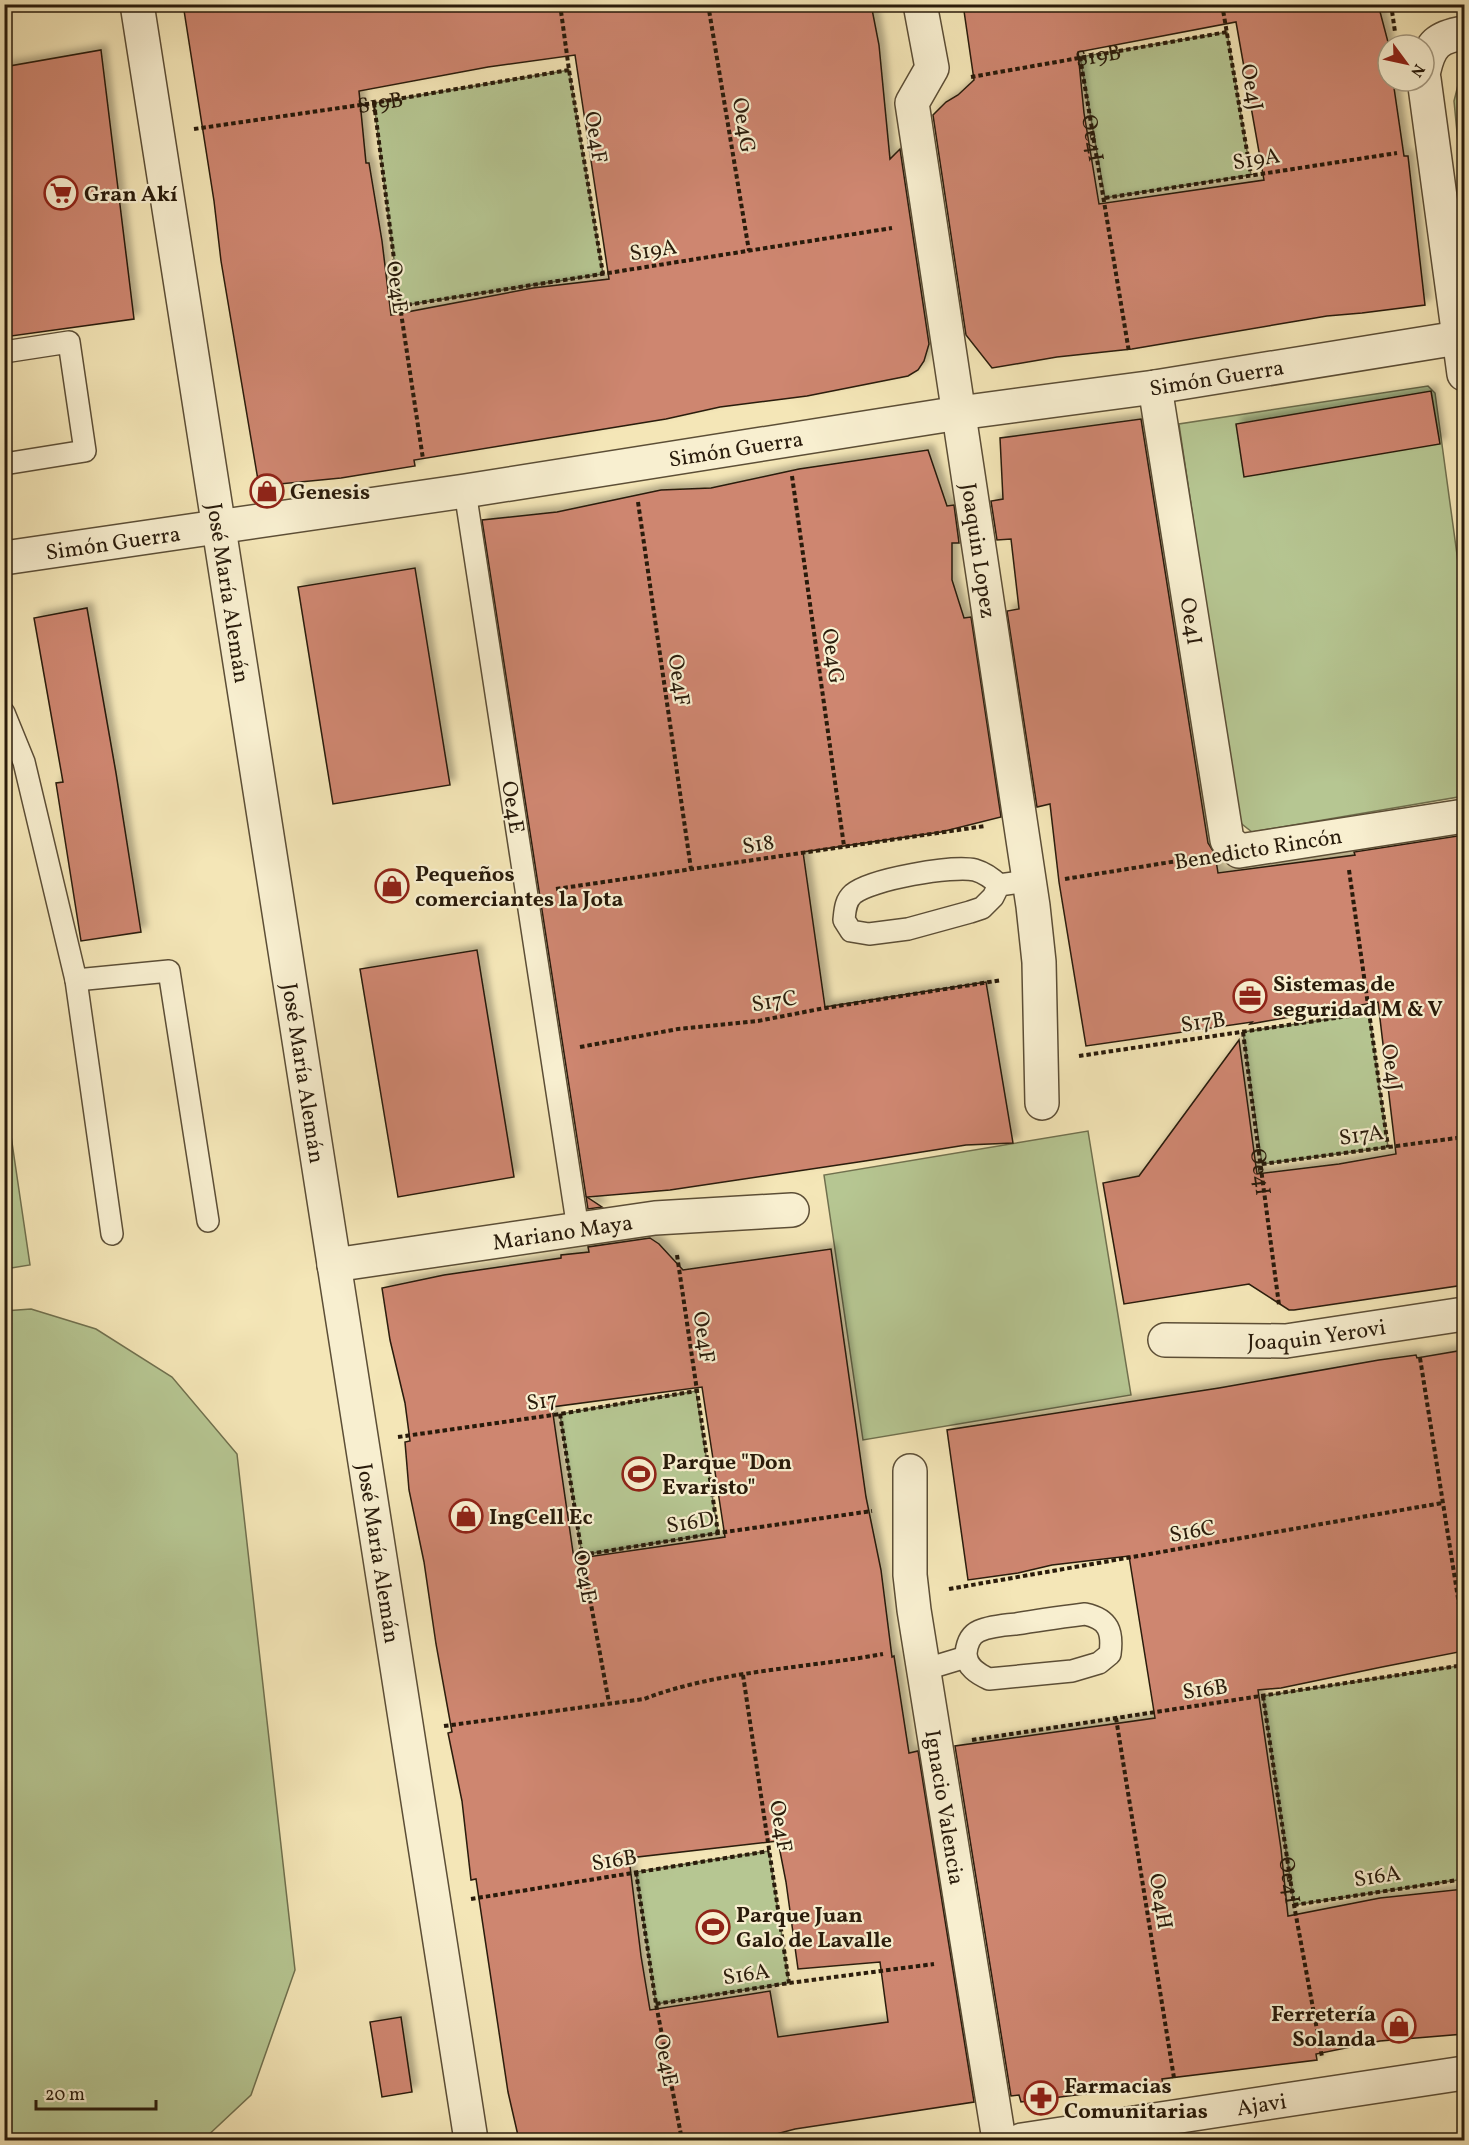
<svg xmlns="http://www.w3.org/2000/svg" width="1469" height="2145" font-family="Vollkorn,serif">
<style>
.green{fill:#b6c692;stroke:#70704e;stroke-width:1.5}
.building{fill:#ce8670;stroke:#291b0b;stroke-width:1.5;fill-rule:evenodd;filter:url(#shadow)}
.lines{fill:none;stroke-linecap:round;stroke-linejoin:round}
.service-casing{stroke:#5c4e36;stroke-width:24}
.minor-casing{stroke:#5c4e36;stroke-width:36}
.tertiary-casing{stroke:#5c4e36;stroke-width:36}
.path{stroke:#291b0b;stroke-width:4;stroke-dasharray:4.5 3;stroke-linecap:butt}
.service{stroke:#f8efd0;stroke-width:21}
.minor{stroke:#f8efd0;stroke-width:33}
.tertiary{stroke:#f8efd0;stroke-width:33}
.labels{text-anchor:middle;stroke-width:4.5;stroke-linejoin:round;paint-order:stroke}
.street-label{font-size:22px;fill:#291b0b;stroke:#f8efd0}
.poi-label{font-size:22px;font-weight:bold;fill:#291b0b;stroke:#f8efd0;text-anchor:start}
</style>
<defs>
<filter id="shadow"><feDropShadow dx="5.5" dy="-5.5" stdDeviation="3" flood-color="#0004"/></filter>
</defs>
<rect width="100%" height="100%" fill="#f4e6b7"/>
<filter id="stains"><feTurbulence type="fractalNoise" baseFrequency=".00333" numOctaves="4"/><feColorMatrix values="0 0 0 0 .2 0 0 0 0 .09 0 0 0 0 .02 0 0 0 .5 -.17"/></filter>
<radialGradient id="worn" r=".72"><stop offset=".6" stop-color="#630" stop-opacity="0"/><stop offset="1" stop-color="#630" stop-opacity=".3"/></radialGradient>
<g class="green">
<path d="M 1227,32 L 1251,175 L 1105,198 L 1080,57 Z"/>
<path d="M 569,70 L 603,274 L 400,306 L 374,103 Z"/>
<path d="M 1464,75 L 1464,205 L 1454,101 L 1459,81 Z"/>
<path d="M 1428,386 L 1435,393 L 1464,606 L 1464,796 L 1252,832 L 1238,821 L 1179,424 Z"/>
<path d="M 1369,1013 L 1388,1147 L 1262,1164 L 1243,1032 Z"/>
<path d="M 5,1095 L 30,1265 L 5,1269 L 4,1269 Z"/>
<path d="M 1088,1131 L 1131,1395 L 863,1440 L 824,1175 Z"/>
<path d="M 31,1309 L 96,1329 L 172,1377 L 237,1454 L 295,1970 L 251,2095 L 203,2140 L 5,2140 L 4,1311 Z"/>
<path d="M 696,1391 L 718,1533 L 582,1555 L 560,1414 Z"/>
<path d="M 1464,1665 L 1464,1879 L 1294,1905 L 1263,1696 Z"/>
<path d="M 769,1851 L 789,1983 L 656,2004 L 636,1872 Z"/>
</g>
<g class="building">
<path d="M 183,4 L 871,4 L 879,45 L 890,159 L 900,149 L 929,344 L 924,361 L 918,370 L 908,376 L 807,396 L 720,407 L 666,419 L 414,460 L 415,466 L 341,478 L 259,486 L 221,261 L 214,201 ZM 575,55 L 609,279 L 533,288 L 391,315 L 382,241 L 369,163 L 366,163 L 359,91 L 488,67 Z"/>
<path d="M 963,4 L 1378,4 L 1388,42 L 1388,81 L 1393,81 L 1404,156 L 1408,156 L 1425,305 L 1362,313 L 1327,316 L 1132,349 L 1057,357 L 992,368 L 966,335 L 933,115 L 946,102 L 958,95 L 974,80 ZM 1236,22 L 1264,180 L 1099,204 L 1084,113 L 1078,52 Z"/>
<path d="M 101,50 L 134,319 L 4,337 L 4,67 Z"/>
<path d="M 1431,391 L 1440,444 L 1244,477 L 1236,424 Z"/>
<path d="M 1141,419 L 1208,843 L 1215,854 L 1218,873 L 1355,855 L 1354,852 L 1464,835 L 1464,1285 L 1294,1310 L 1289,1310 L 1249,1284 L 1124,1304 L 1103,1183 L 1139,1176 L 1239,1040 L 1257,1174 L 1339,1164 L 1396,1154 L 1378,1002 L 1250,1024 L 1252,1022 L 1086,1046 L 1059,882 L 1050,804 L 1037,807 L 1007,611 L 1019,609 L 1011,539 L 997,540 L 991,501 L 1003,499 L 1000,438 Z"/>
<path d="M 928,450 L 947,506 L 954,505 L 959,543 L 952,543 L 952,580 L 964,618 L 971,617 L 1001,817 L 941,832 L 803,852 L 825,1007 L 986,982 L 1013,1143 L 966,1145 L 865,1161 L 670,1190 L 587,1197 L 602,1207 L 588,1209 L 482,520 L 557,512 L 661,490 L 711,488 L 799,469 Z"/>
<path d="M 415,568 L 450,785 L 333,804 L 298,587 Z"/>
<path d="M 87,608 L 116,773 L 141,932 L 81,941 L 56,783 L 63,782 L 34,618 Z"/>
<path d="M 477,950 L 514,1177 L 398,1197 L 360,969 Z"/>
<path d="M 650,1238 L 659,1244 L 683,1270 L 831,1249 L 866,1497 L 881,1570 L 892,1657 L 894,1656 L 909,1753 L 918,1751 L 974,2102 L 795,2129 L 754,2140 L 519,2140 L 508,2092 L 476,1879 L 471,1880 L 462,1801 L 448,1733 L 452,1732 L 436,1644 L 424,1562 L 409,1490 L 405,1442 L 410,1441 L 405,1403 L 390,1340 L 382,1288 L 444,1275 L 561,1258 L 561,1255 L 589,1252 L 588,1247 ZM 702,1387 L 725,1537 L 574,1559 L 552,1407 ZM 778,1841 L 786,1882 L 798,1969 L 880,1962 L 888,2022 L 778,2037 L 770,1991 L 650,2010 L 641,1956 L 629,1858 Z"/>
<path d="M 1464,1350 L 1464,1651 L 1382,1667 L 1281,1688 L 1258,1690 L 1281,1849 L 1288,1916 L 1380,1898 L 1464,1889 L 1464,2034 L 1380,2041 L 1316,2054 L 1317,2060 L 1162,2079 L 1163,2084 L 1021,2102 L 1019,2095 L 1011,2096 L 955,1746 L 1155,1718 L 1129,1556 L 1052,1565 L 1018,1573 L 968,1580 L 947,1430 L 1219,1388 L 1379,1360 L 1416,1355 L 1417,1358 Z"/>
<path d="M 401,2017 L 412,2092 L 382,2097 L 370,2022 Z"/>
</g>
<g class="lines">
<defs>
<g id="service">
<path d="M 4,352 L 69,342 L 85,451 L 4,464"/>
<path d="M 465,491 L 578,1229"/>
<path d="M 4,713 L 24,762 L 76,980 L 169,971 L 208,1221"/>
<path d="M 999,885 L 993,897 L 982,908 L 970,912 L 908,929 L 869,934 L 851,931 L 844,920 C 845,911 845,901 853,894 C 871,879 953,865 975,870 C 985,873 992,878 999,885 L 1029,881"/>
<path d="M 76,980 L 112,1234"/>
<path d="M 1085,1614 C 1109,1619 1113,1632 1110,1654 L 1099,1663 L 1072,1671 L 989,1679 C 978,1674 966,1667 966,1653 C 967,1644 970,1635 979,1631 C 990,1626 1004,1625 1016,1624 C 1039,1620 1062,1617 1085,1614 Z"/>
<path d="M 923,1670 L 966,1657"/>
</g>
<g id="minor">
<path id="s6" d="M 137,4 L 471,2140"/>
<path id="s7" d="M 920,4 L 932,68 L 912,103 L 1033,906 L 1039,962 L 1042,1103"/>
<path d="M 1424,70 C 1430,44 1438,37 1464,33"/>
<path d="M 1424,79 L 1464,374"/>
<path id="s8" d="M 1155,387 L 1227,840 L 1239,851 L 1464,816"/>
<path id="s9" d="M 4,558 L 465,491 L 959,413 L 1155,387 L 1464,337"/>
<path id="s10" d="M 334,1265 L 655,1218 L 792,1210"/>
<path id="s11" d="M 1165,1340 L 1286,1341 L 1464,1314"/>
<path id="s12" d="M 910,1471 L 910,1575 L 914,1610 L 999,2140"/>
</g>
<g id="tertiary">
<path id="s13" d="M 1022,2140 L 1464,2073"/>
</g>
</defs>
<use href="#service" class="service-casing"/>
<use href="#minor" class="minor-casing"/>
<use href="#tertiary" class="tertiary-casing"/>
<g class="path">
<path d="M 560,4 L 569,70 L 603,274"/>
<path d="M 708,4 L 749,251"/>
<path d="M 1222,4 L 1251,175"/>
<path d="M 1391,4 L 1395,32"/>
<path id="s1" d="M 1080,57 L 1129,352"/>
<path id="s2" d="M 971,77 L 1227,32"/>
<path d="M 374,103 L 400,306 L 423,459"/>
<path id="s3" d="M 194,129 L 374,103 L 569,70"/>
<path d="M 1105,198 L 1397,153"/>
<path d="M 400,306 L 892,228"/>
<path d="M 792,476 L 844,846"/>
<path d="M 638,502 L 691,869"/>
<path d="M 1349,870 L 1388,1147"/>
<path d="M 1065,879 L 1196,858"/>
<path d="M 556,889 L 985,826"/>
<path id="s4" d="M 1243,1032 L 1279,1305"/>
<path d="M 580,1047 L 678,1029 L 758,1021 L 825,1008 L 1002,980"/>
<path d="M 1079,1056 L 1369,1013"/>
<path d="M 1262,1164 L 1464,1137"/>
<path d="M 677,1255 L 718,1533"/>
<path d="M 1420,1358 L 1464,1636"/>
<path d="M 560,1414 L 582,1555 L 609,1703"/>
<path d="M 398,1437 L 560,1414 L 696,1391"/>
<path d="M 582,1555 L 718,1533 L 872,1511"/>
<path d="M 949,1589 L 1442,1503"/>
<path d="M 743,1675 L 789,1983"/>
<path id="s5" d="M 1263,1696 L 1294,1905 L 1322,2057"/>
<path d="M 1116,1718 L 1174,2078"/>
<path d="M 444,1726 L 644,1699 C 716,1671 807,1668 883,1654"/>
<path d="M 972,1740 L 1464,1665"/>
<path d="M 636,1872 L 656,2004 L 682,2140"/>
<path d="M 471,1899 L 769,1851"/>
<path d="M 1294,1905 L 1464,1879"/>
<path d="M 656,2004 L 789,1983 L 934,1964"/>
</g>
<use href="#service" class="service"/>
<use href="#minor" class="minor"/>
<use href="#tertiary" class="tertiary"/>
</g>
<defs>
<symbol id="supermarket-ring" viewBox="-11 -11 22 22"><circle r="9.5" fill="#f8efd0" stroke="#8f2418" stroke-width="1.5"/><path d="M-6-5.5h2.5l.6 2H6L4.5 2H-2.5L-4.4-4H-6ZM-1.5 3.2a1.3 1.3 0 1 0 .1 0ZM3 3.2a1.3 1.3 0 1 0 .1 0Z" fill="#8f2418"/></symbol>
<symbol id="shop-ring" viewBox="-11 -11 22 22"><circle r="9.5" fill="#f8efd0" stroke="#8f2418" stroke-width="1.5"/><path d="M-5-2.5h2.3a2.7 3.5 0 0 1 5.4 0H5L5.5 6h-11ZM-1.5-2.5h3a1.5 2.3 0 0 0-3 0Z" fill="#8f2418"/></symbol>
<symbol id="office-ring" viewBox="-11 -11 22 22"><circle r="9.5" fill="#f8efd0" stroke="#8f2418" stroke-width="1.5"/><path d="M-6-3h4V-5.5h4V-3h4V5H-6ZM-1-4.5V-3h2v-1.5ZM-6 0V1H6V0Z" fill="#8f2418"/></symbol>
<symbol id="stadium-ring" viewBox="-11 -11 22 22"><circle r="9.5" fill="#f8efd0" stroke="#8f2418" stroke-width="1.5"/><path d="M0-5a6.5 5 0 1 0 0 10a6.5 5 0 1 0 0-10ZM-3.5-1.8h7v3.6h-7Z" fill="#8f2418"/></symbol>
<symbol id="pharmacy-ring" viewBox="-11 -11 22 22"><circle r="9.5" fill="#f8efd0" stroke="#8f2418" stroke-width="1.5"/><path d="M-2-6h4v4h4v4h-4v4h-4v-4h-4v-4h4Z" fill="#8f2418"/></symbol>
</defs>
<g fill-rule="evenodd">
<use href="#supermarket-ring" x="42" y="174" width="38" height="38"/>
<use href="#shop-ring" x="248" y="472" width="38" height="38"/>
<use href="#shop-ring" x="373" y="867" width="38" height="38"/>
<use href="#office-ring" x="1231" y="977" width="38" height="38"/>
<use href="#stadium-ring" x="620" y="1455" width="38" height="38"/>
<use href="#shop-ring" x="447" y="1497" width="38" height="38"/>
<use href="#stadium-ring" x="694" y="1908" width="38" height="38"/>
<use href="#shop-ring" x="1380" y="2007" width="38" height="38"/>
<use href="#pharmacy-ring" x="1022" y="2079" width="38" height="38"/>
</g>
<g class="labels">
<g class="street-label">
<text dy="8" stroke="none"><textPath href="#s2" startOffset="129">S19B</textPath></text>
<text transform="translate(1253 87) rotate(80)" y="8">Oe4J</text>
<text dy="8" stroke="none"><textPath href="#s3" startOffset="188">S19B</textPath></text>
<text transform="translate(745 125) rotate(81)" y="8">Oe4G</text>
<text transform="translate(597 137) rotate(81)" y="8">Oe4F</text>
<text dy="8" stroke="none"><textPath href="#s1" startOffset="82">Oe4I</textPath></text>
<text transform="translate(1256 158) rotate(-9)" y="8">S19A</text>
<text transform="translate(653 249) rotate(-9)" y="8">S19A</text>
<text transform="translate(398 287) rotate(82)" y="8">Oe4E</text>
<text dy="8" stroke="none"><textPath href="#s9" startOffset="1226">Simón Guerra</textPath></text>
<text dy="8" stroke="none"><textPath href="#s9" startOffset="740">Simón Guerra</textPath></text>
<text dy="8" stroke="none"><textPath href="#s9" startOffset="110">Simón Guerra</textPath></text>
<text dy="8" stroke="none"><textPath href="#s7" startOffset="558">Joaquin Lopez</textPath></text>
<text dy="8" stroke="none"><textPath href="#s6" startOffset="596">José María Alemán</textPath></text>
<text dy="8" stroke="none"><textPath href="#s8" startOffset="237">Oe4I</textPath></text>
<text transform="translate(834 656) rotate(82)" y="8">Oe4G</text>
<text transform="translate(680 680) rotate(82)" y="8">Oe4F</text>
<text transform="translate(514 807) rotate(81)" y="8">Oe4E</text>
<text transform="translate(758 843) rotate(-9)" y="8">S18</text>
<text transform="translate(1258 848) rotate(-9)" y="8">Benedicto Rincón</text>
<text transform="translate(774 1000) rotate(-9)" y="8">S17C</text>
<text transform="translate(1203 1021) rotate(-8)" y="8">S17B</text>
<text transform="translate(1393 1067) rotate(82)" y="8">Oe4J</text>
<text dy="8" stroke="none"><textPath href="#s6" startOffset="1082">José María Alemán</textPath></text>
<text transform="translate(1361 1134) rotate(-8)" y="8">S17A</text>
<text dy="8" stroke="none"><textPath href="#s4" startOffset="141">Oe4I</textPath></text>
<text dy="8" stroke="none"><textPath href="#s10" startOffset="231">Mariano Maya</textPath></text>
<text dy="8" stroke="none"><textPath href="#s11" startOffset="152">Joaquin Yerovi</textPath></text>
<text transform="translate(705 1337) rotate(82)" y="8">Oe4F</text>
<text transform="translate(542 1400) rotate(-8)" y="8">S17</text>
<text transform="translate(690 1521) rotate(-9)" y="8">S16D</text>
<text transform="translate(1192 1530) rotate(-10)" y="8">S16C</text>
<text dy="8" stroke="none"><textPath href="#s6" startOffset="1568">José María Alemán</textPath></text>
<text transform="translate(586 1576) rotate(80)" y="8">Oe4E</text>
<text transform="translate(1205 1688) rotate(-8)" y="8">S16B</text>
<text dy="8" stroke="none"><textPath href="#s12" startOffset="339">Ignacio Valencia</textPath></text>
<text transform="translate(782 1826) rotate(81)" y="8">Oe4F</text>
<text transform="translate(614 1859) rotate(-9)" y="8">S16B</text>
<text transform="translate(1377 1875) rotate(-9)" y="8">S16A</text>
<text dy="8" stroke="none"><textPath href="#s5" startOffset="186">Oe4I</textPath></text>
<text transform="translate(1162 1901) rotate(81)" y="8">Oe4H</text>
<text transform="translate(746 1973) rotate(-9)" y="8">S16A</text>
<text transform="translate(667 2060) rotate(79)" y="8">Oe4E</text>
<text dy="8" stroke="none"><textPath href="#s13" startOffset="242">Ajavi</textPath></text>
</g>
<g class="poi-label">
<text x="84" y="201">Gran Akí</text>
<text x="290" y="499">Genesis</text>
<text x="415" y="881">Pequeños<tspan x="415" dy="25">comerciantes la Jota</tspan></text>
<text x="1273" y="991">Sistemas de<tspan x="1273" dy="25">seguridad M &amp; V</tspan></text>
<text x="662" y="1469">Parque "Don<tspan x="662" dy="25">Evaristo"</tspan></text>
<text x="489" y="1524">IngCell Ec</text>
<text x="736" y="1922">Parque Juan<tspan x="736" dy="25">Galo de Lavalle</tspan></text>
<text x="1376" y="2021" text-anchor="end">Ferretería<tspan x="1376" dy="25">Solanda</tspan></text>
<text x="1064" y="2093">Farmacias<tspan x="1064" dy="25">Comunitarias</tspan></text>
</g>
</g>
<rect width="1469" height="2145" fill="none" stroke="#f4e6b7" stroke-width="24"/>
<rect x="6" y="6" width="1457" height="2133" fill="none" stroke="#291b0b" stroke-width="3"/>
<rect x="12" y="12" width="1445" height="2121" fill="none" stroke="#291b0b" stroke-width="1.5"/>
<g transform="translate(1406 63) rotate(123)"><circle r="28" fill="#f8efd0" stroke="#a59a81" stroke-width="1.5"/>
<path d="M0-4.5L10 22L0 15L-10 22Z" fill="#8f2418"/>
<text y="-9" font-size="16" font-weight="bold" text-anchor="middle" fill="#291b0b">N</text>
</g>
<path d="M36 2100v9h120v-9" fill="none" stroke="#291b0b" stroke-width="3"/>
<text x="45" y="2100" font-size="18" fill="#291b0b" stroke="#f8efd0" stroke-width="4.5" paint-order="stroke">20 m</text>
<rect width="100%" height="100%" filter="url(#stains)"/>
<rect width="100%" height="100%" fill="url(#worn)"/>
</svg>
